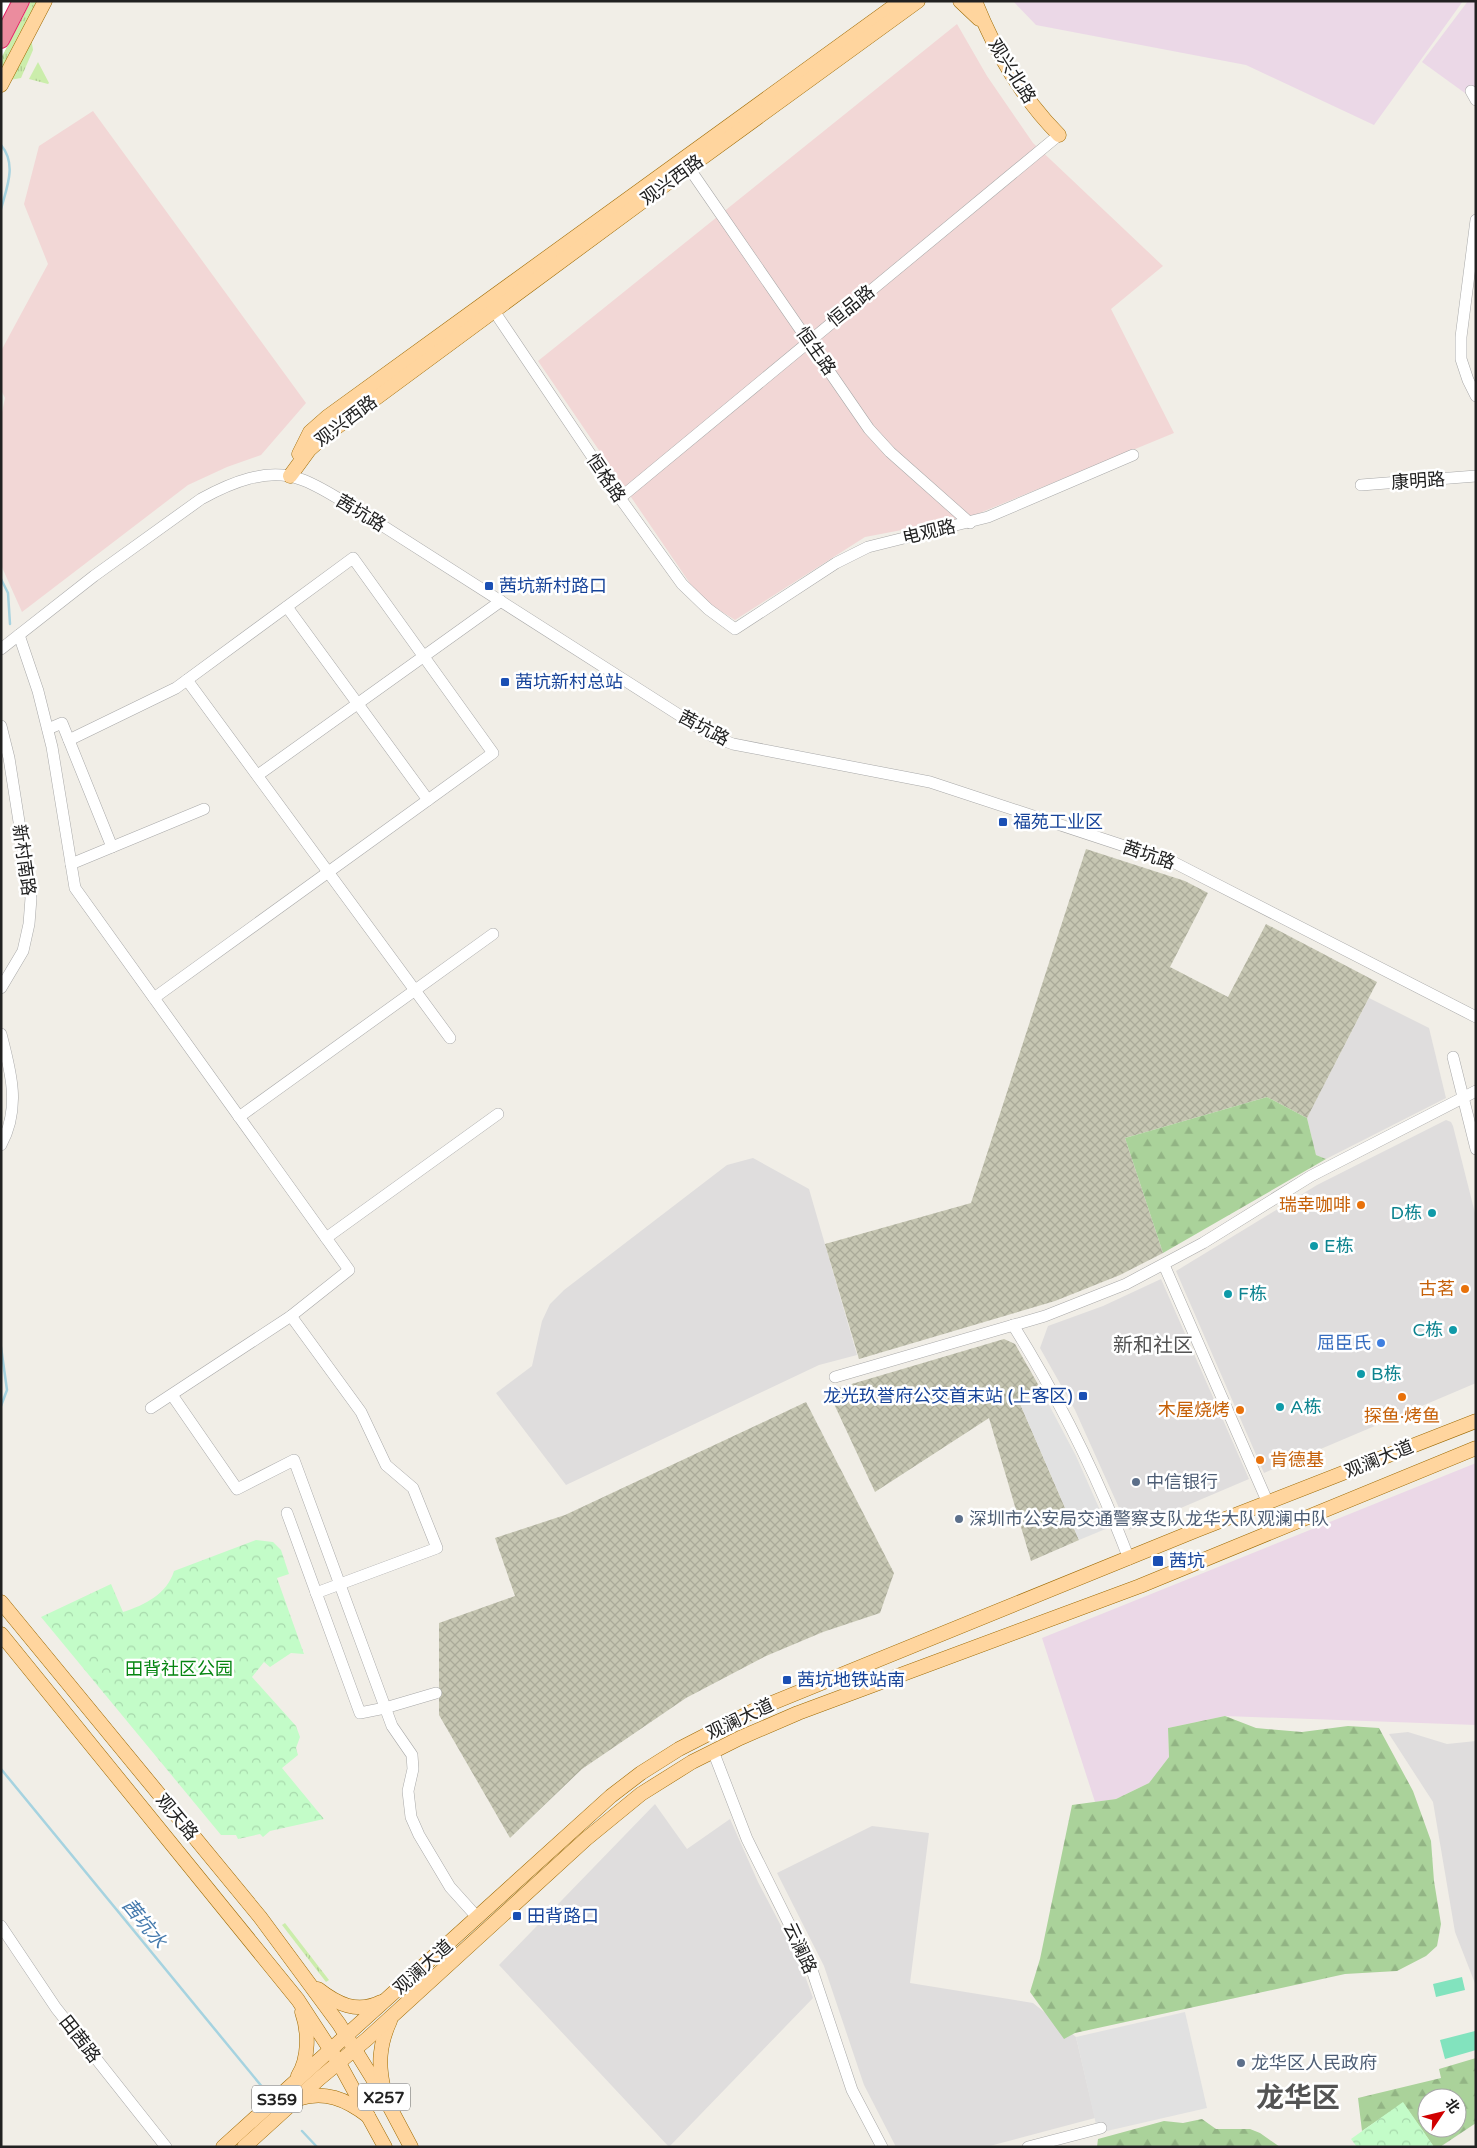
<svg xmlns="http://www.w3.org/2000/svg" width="1477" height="2148" font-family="'Varela Round','Noto Sans SC',sans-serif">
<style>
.residential{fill:#dfdddd}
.commercial{fill:#f2d7d6}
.industrial{fill:#ebd8e7}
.construction{fill:url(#construction-cross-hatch)}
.grass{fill:url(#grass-tufts)}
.forest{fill:url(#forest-firs);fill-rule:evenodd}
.park{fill:url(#park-crowns)}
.pitch{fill:#82e3be}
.parking{fill:#e1e1e1}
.pier{fill:#fff}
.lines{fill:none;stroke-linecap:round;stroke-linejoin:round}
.stream{stroke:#a6d3e0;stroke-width:2.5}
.minor-casing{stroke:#a8a8a8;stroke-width:12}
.major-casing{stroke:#9d6900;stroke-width:15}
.highway-casing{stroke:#e32063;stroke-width:18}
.minor{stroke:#fff;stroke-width:11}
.major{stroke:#ffd59e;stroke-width:14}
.highway{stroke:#eb8c9e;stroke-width:16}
.transit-dot{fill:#1a4fb4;stroke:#fff;stroke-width:2}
.food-dot{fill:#e8710a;stroke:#fff;stroke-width:2}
.culture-dot{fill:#0f9aa8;stroke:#fff;stroke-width:2}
.shop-dot{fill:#3f7fe0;stroke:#fff;stroke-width:2}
.service-dot{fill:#5c6f8a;stroke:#fff;stroke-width:2}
.labels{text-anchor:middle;stroke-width:5;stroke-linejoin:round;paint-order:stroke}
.shield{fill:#fff;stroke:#646464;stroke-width:1}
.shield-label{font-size:16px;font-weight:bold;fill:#212121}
.street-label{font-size:18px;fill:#212121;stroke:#fff}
.transit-label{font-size:18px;fill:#164399;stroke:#fff;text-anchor:start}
.food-label{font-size:18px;fill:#c56008;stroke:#fff;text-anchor:end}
.culture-label{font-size:18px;fill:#0d838f;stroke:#fff;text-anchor:start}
.shop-label{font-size:18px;fill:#366cbe;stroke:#fff;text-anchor:end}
.service-label{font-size:18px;fill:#4e5e75;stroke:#fff;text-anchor:start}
.park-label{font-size:18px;fill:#078612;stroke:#fff}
.water-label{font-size:19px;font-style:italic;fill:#457aad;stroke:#fff}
.quarter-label{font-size:20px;fill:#545454;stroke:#fff}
.town-label{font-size:28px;font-weight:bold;fill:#545454;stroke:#fff}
</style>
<defs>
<pattern id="construction-cross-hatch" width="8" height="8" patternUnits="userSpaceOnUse" patternTransform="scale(1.25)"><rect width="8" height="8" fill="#c6c6b2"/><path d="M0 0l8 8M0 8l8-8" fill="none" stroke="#aa9"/></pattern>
<pattern id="grass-tufts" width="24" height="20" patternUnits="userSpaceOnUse" patternTransform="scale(1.25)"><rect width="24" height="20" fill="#cbedab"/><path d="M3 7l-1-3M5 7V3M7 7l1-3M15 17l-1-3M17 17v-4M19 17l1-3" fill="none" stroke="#aecb93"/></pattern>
<pattern id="forest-firs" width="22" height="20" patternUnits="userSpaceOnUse" patternTransform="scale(1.25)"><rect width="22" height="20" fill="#aad29a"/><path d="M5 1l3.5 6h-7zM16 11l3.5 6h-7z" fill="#92b484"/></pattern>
<pattern id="park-crowns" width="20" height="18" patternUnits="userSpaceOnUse" patternTransform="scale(1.25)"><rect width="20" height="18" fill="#c3fcc8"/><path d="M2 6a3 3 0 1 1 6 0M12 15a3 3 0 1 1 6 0" fill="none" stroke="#a7d8ac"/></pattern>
</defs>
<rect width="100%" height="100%" fill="#f1eee7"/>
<g class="residential">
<path d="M 1369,998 L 1429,1028 L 1446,1098 L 1326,1159 L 1316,1155 L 1307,1118 Z"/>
<path d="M 1446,1120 L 1451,1122 L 1453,1126 L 1476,1217 L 1476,1383 L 1264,1473 L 1176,1271 L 1317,1185 Z"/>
<path d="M 753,1158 L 809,1189 L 857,1355 L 819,1365 L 566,1485 L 496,1393 L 532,1366 L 542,1321 L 550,1304 L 564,1290 L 727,1165 Z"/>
<path d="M 1161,1279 L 1249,1479 L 1129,1530 L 1075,1410 L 1040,1348 L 1048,1326 L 1103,1306 Z"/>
<path d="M 1408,1732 L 1447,1744 L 1476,1741 L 1476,1986 L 1455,1932 L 1433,1802 L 1389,1734 Z"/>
<path d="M 655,1804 L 687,1849 L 730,1819 L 758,1882 L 800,1962 L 813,1998 L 669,2147 L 499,1965 Z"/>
<path d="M 872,1826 L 929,1833 L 910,1983 L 1033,2003 L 1076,2037 L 1095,2118 L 986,2147 L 896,2147 L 864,2085 L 824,1966 L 777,1873 Z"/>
</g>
<g class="commercial">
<path d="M 957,24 L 987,76 L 1033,143 L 1163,266 L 1111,309 L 1174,433 L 970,517 L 865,537 L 735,620 L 700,598 L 538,361 Z"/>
<path d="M 93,111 L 306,403 L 261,455 L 227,467 L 188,485 L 22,612 L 1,565 L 1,417 L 5,398 L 1,390 L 1,351 L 48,264 L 24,204 L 39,146 Z"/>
</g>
<g class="industrial">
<path d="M 1013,1 L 1463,1 L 1374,125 L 1246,65 L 1036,25 Z"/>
<path d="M 1468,1 L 1476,1 L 1476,90 L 1469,96 L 1422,62 Z"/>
<path d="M 1476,1463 L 1476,1725 L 1225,1716 L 1168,1728 L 1169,1757 L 1149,1783 L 1116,1799 L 1095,1802 L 1042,1638 Z"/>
</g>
<g class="construction">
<path d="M 1086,849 L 1185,881 L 1208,893 L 1170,967 L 1228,997 L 1266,924 L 1377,982 L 1307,1118 L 1267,1097 L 1125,1138 L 1163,1253 L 1120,1275 L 1055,1301 L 859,1359 L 825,1244 L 971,1203 Z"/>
<path d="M 1004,1339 L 1015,1344 L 1039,1386 L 1018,1399 L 1079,1540 L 1031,1561 L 989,1418 L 875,1492 L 828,1391 Z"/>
<path d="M 806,1402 L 894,1573 L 880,1613 L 823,1632 L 766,1656 L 686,1698 L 582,1769 L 510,1838 L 439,1715 L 439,1623 L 515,1596 L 495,1538 L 565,1515 Z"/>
</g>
<g class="grass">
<path d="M 31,1 L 39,1 L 1,72 L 1,58 Z"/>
<path d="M 31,37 L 33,50 L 21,78 L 9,80 Z"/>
<path d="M 38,62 L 49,83 L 48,84 L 29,79 Z"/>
<path d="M 285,1923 L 329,1980 L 326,1982 L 282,1925 Z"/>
</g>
<g class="forest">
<path d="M 1267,1097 L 1307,1118 L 1316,1155 L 1326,1159 L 1163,1253 L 1125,1138 Z"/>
<path d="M 1225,1716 L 1256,1728 L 1302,1732 L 1348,1726 L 1379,1728 L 1413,1791 L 1431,1841 L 1434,1881 L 1441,1924 L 1437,1946 L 1426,1956 L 1397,1971 L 1345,1974 L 1075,2033 L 1064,2039 L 1030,1992 L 1040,1959 L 1072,1805 L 1116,1799 L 1149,1783 L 1169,1757 L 1168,1728 Z"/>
<path d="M 1476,2058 L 1476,2123 L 1440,2147 L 1434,2147 L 1403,2103 L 1362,2131 L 1358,2098 L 1441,2078 L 1439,2069 ZM 1427,2098 L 1457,2098 L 1457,2128 L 1427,2128 Z"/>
<path d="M 1202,2119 L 1216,2129 L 1250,2129 L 1260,2133 L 1280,2147 L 1097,2147 L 1098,2139 L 1164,2121 L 1183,2123 Z"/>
</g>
<g class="park">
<path d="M 256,1540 L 273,1542 L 281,1550 L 289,1574 L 277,1578 L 304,1654 L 291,1653 L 270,1667 L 264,1662 L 252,1677 L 296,1726 L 300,1737 L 296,1748 L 298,1755 L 282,1768 L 324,1819 L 270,1831 L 263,1837 L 260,1834 L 238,1839 L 236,1835 L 221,1835 L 41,1617 L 111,1584 L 123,1612 C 145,1605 167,1594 174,1571 Z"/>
<path d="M 1403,2102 L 1434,2147 L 1357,2147 L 1351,2139 Z"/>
</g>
<g class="pitch">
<path d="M 1462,1977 L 1465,1990 L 1436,1997 L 1433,1984 Z"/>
<path d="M 1475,2031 L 1476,2050 L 1445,2059 L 1440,2040 Z"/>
</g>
<g class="parking">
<path d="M 1039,1386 L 1076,1456 L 1108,1528 L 1079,1540 L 1018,1399 Z"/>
<path d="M 1185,2012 L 1207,2108 L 1098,2133 L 1076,2037 Z"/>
</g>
<path class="pier" d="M 1,1 L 31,1 L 1,58 Z"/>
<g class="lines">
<g class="stream">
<path d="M 1,145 C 17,164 7,187 1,209"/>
<path d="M 1,579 L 8,593 L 10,624"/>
<path d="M 1,1347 L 7,1390 L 1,1406"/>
<path d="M 1,1769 L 268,2094"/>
<path d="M 302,2131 L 317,2147"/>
</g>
<defs>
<g id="minor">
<path d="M 1471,91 L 1476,100"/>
<path d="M 689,168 L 869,429 L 890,452 L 970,523"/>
<path d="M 1476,220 L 1461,337 L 1461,359 L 1468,380 L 1476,396"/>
<path d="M 494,311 L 620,498 L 682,584 L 708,609 L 735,629 L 836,563 L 868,547 L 988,517 L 1133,455"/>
<path d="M 1361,485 L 1476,476"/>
<path d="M 620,498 L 1059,135"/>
<path d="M 287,607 L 428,800"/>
<path d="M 19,635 L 38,691 L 52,747 L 75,888 L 349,1270 L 291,1316 L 151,1408"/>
<path d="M 1,649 L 94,576 L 201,499 C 230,483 267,467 300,479 C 321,486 339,500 358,510 L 712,736 L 733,744 L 930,782 L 1173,862 L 1476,1017"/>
<path d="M 187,680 L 450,1038"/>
<path d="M 1,726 L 9,758 L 31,898 L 29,924 L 23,951 L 1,988"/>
<path d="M 48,729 L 62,723 L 112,847"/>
<path d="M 69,740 L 176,688 L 353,558 L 493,753 L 154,998"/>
<path d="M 258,775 L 501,601"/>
<path d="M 71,864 L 204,809"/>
<path d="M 1,1034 C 11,1072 21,1108 1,1145"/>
<path d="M 1453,1057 L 1476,1149"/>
<path d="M 239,1117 L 493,934"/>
<path d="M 326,1238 L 498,1114"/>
<path d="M 1164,1265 L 1268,1503"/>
<path d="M 291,1316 L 361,1412 L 386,1465 L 413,1488 L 437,1548 L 316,1593"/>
<path d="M 1013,1325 C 1059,1399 1098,1477 1129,1559"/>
<path d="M 835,1377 L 1045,1316 L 1126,1284 L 1203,1243 L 1311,1176 L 1476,1091"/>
<path d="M 172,1395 L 237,1489 L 294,1460 L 392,1726 L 412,1755 L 413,1769 L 408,1791 L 411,1817 L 419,1835 L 450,1887 L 477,1917"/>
<path d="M 287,1513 L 360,1713 L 385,1708 L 436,1693"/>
<path d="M 713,1751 L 747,1839 L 812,1970 L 852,2090 L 882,2147"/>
<path d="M 1,1926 L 56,2008 L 166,2147"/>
<path d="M 1028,2147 L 1101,2128"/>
</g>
<g id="major">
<path d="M 960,1 L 979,19"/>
<path d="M 975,1 C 995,51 1021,97 1059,135"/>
<path d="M 1,85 L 45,1"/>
<path d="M 299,454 L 310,432 L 327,417 L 901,1"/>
<path d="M 290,476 L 309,450 L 326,435 L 662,187 L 918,1"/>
<path d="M 1,1602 L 260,1917 L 339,2024 L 386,2100 L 411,2147"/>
<path d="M 1,1634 L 298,2000 L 339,2063 L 385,2147"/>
<path d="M 318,1989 C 337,2004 357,2014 381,2002"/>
<path d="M 298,2076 C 309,2058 309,2032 302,2012"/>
<path d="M 384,2090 C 378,2065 379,2045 390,2021"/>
<path d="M 298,2099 C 324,2090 346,2099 368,2116"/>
<path d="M 223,2147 L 611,1796 L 641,1773 L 679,1749 L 755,1710 L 1197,1530 L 1476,1421"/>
<path d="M 244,2147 L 320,2078 L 367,2039 L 586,1839 L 641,1794 L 692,1762 L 740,1738 L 798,1713 L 1140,1586 L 1476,1448"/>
</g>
<path id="highway" d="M 1,40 L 21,1"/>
</defs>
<use href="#minor" class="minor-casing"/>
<use href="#major" class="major-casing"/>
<use href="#highway" class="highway-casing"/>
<use href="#minor" class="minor"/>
<use href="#major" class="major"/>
<use href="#highway" class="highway"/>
</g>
<g class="transit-dot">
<rect x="484" y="581" width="10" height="10" rx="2.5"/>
<rect x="500" y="677" width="10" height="10" rx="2.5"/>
<rect x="998" y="817" width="10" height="10" rx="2.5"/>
<rect x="1078" y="1391" width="10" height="10" rx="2.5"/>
<rect x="1152" y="1555" width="12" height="12" rx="2.5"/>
<rect x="782" y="1675" width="10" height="10" rx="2.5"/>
<rect x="512" y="1911" width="10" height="10" rx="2.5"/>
</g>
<g class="food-dot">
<circle cx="1361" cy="1205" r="5"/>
<circle cx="1465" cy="1289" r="5"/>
<circle cx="1402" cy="1397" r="5"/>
<circle cx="1240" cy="1410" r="5"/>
<circle cx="1260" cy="1460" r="5"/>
</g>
<g class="culture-dot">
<circle cx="1432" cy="1213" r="5"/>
<circle cx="1314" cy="1246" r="5"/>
<circle cx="1228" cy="1294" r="5"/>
<circle cx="1453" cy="1330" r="5"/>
<circle cx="1361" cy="1374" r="5"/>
<circle cx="1280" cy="1407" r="5"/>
</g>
<circle class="shop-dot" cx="1381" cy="1343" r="5"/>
<g class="service-dot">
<circle cx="1136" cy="1482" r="5"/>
<circle cx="959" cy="1519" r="5"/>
<circle cx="1241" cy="2063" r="5"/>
</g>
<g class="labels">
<g class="shield">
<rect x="358" y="2083.5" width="52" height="27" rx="4"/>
<rect x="252" y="2085.5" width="50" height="27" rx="4"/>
</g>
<g class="shield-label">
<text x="384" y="2103">X257</text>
<text x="277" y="2105">S359</text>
</g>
<g class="street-label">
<text transform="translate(1012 71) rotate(58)" y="6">观兴北路</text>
<text transform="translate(672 180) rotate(-36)" y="6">观兴西路</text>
<text transform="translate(851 306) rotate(-39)" y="6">恒品路</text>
<text transform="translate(816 351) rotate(55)" y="6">恒生路</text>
<text transform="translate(346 421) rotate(-37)" y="6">观兴西路</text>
<text transform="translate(606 478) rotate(56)" y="6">恒格路</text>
<text transform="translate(1418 481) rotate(-4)" y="6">康明路</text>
<text transform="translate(361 513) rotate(31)" y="6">茜坑路</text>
<text transform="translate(929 532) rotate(-13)" y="6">电观路</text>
<text transform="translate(704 728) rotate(28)" y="6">茜坑路</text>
<text transform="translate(1149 855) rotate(19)" y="6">茜坑路</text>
<text transform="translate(24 860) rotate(82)" y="6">新村南路</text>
<text transform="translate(1379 1459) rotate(-22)" y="6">观澜大道</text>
<text transform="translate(740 1719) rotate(-25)" y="6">观澜大道</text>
<text transform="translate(177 1817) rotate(50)" y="6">观天路</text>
<text transform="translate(800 1948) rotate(65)" y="6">云澜路</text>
<text transform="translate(423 1967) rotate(-42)" y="6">观澜大道</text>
<text transform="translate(80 2039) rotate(52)" y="6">田茜路</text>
</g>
<g class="transit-label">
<text x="499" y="592">茜坑新村路口</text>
<text x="515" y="688">茜坑新村总站</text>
<text x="1013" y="828">福苑工业区</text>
<text x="1073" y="1402" text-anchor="end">龙光玖誉府公交首末站 (上客区)</text>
<text x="1169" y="1567">茜坑</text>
<text x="797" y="1686">茜坑地铁站南</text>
<text x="527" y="1922">田背路口</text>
</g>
<g class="food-label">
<text x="1351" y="1211">瑞幸咖啡</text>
<text x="1455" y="1295">古茗</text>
<text x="1230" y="1416">木屋烧烤</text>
<text x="1402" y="1422" text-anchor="middle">探鱼·烤鱼</text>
<text x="1270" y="1466" text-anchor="start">肯德基</text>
</g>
<g class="culture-label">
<text x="1422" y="1219" text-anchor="end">D栋</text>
<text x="1324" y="1252">E栋</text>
<text x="1238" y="1300">F栋</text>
<text x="1443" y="1336" text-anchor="end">C栋</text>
<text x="1371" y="1380">B栋</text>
<text x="1290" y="1413">A栋</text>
</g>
<g class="shop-label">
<text x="1371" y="1349">屈臣氏</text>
</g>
<g class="service-label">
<text x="1146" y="1488">中信银行</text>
<text x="969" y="1525">深圳市公安局交通警察支队龙华大队观澜中队</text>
<text x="1251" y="2069">龙华区人民政府</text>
</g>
<g class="park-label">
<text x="179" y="1675">田背社区公园</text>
</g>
<g class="water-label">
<text transform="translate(145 1923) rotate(51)" y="7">茜坑水</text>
</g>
<g class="quarter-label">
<text x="1153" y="1352">新和社区</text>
</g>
<g class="town-label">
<text x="1298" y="2107">龙华区</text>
</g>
</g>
<rect width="1477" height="2148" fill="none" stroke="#212121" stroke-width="5"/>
<g transform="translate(1442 2113) rotate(55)"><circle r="24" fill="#ffffff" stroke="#a6a6a6"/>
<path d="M0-4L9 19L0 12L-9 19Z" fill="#d10000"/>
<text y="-8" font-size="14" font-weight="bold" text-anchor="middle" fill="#212121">北</text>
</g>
</svg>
